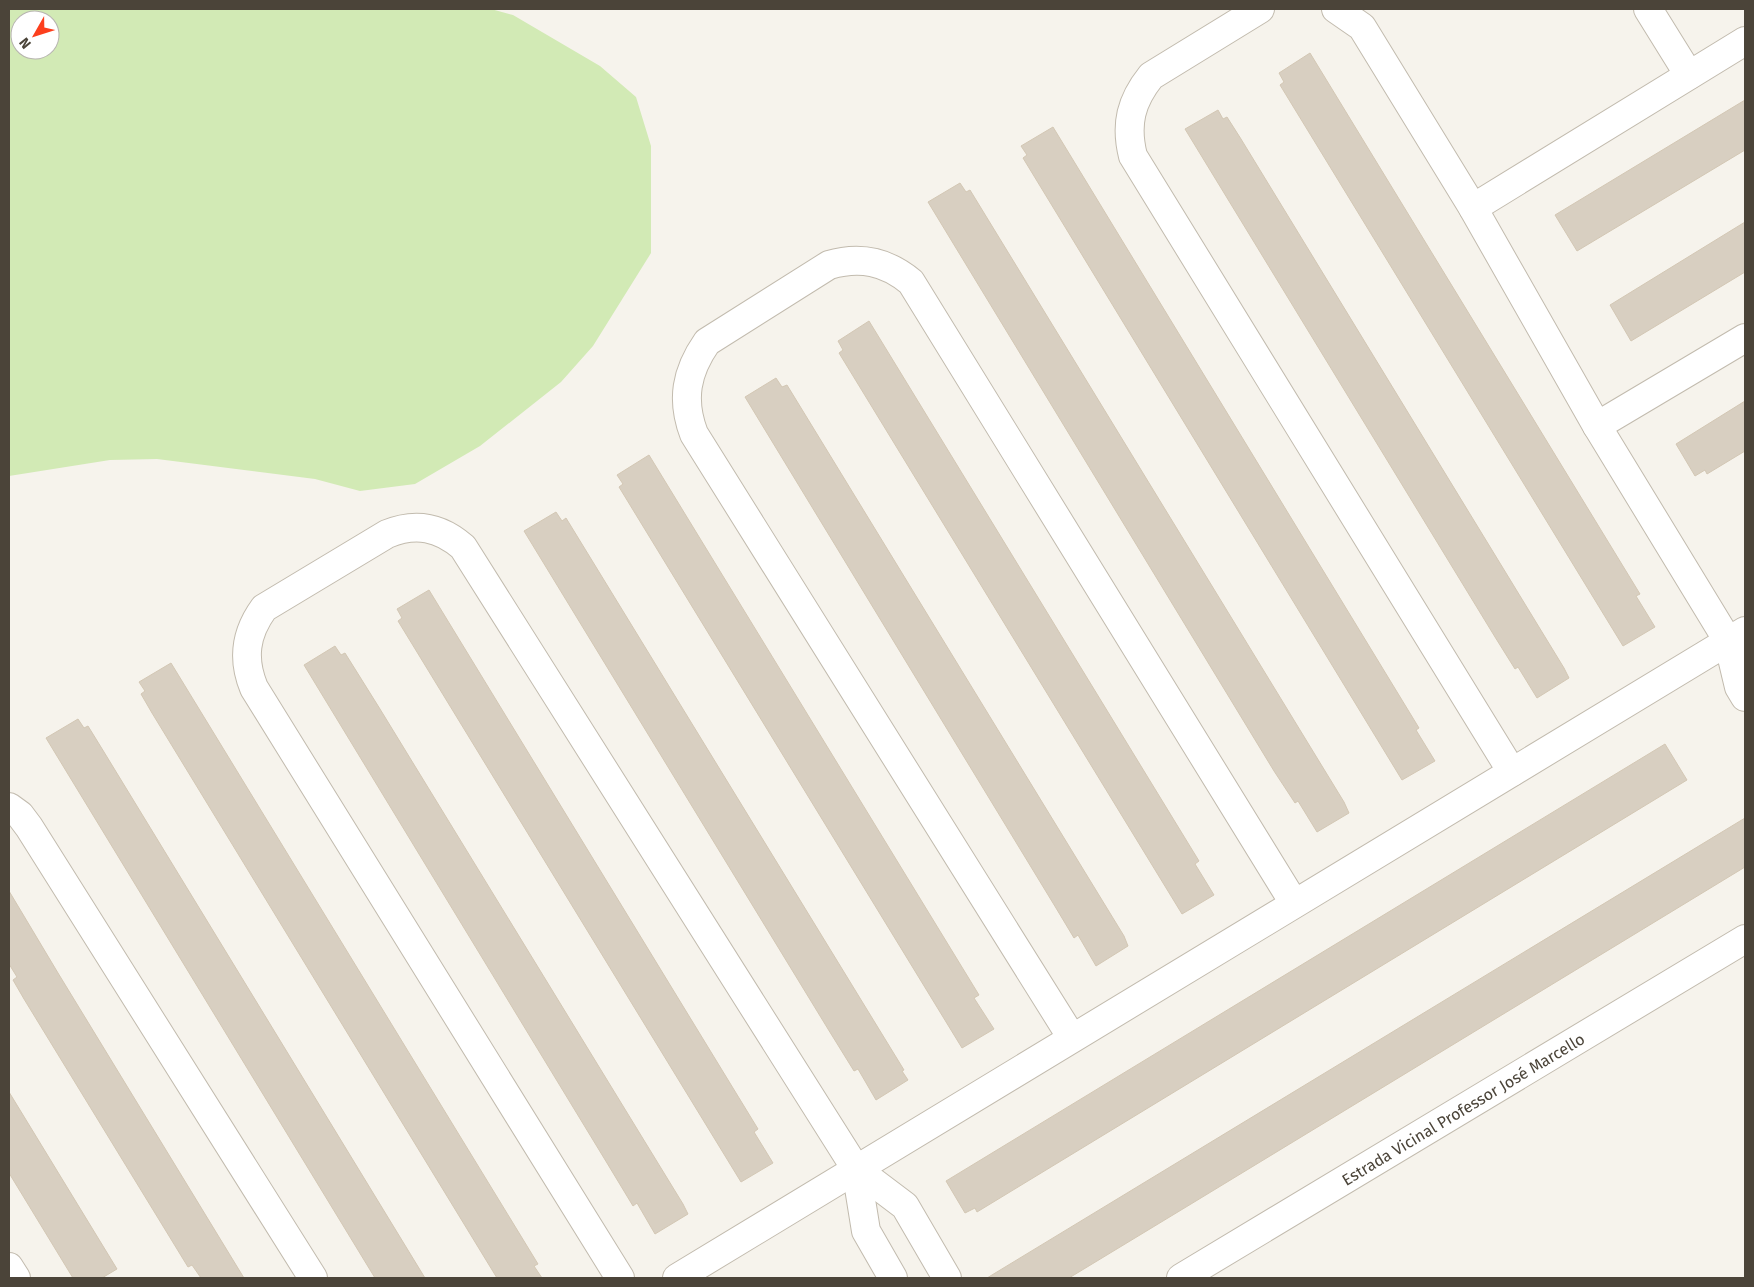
<svg xmlns="http://www.w3.org/2000/svg" width="1754" height="1287" font-family="'Fira Sans',sans-serif">
<style>
.green{fill:#d2eab5;fill-rule:evenodd}
.building{fill:#d8cfc1;stroke:#d3c7b4}
.lines{fill:none;stroke-linecap:round;stroke-linejoin:round}
.street-casing{stroke:#c2bbae;stroke-width:30}
.street{stroke:#fff;stroke-width:28}
.labels{text-anchor:middle;stroke-width:4;stroke-linejoin:round;paint-order:stroke}
.street-label{font-size:16px;fill:#4b4439;stroke:#fff}
</style>
<rect width="100%" height="100%" fill="#f6f3ec"/>
<path class="green" d="M 9,9 L 491,9 L 513,15 L 600,66 L 636,97 L 651,146 L 651,253 L 593,346 L 561,382 L 480,446 L 415,484 L 360,491 L 315,479 L 157,459 L 110,460 L 9,476 ZM 20,20 L 50,20 L 50,50 L 20,50 Z"/>
<g class="building">
<path d="M 1310,53 L 1640,594 L 1636,596 L 1655,627 L 1623,646 L 1280,85 L 1284,82 L 1279,73 Z"/>
<path d="M 1745,100 L 1745,150 L 1577,251 L 1555,215 Z"/>
<path d="M 1218,110 L 1223,119 L 1227,117 L 1241,139 L 1564,668 L 1569,678 L 1537,698 L 1518,667 L 1515,669 L 1495,637 L 1185,129 Z"/>
<path d="M 1053,127 L 1419,728 L 1416,730 L 1435,761 L 1402,780 L 1023,158 L 1027,155 L 1021,146 Z"/>
<path d="M 960,183 L 966,192 L 970,190 L 1344,802 L 1349,813 L 1317,832 L 1298,801 L 1295,803 L 1274,771 L 928,202 Z"/>
<path d="M 1745,222 L 1745,272 L 1631,341 L 1610,305 Z"/>
<path d="M 869,321 L 1199,861 L 1195,864 L 1214,895 L 1182,914 L 839,353 L 843,350 L 838,341 Z"/>
<path d="M 776,378 L 782,387 L 787,385 L 1124,936 L 1128,946 L 1096,966 L 1078,935 L 1074,938 L 1056,908 L 745,397 Z"/>
<path d="M 1745,401 L 1745,451 L 1707,474 L 1705,470 L 1695,476 L 1676,444 Z"/>
<path d="M 649,455 L 979,995 L 974,998 L 994,1029 L 962,1048 L 619,487 L 623,484 L 617,475 Z"/>
<path d="M 556,512 L 562,521 L 566,518 L 904,1070 L 902,1071 L 908,1080 L 876,1100 L 858,1069 L 854,1071 L 828,1029 L 524,531 Z"/>
<path d="M 429,590 L 758,1129 L 754,1132 L 773,1163 L 741,1182 L 398,621 L 402,618 L 397,609 Z"/>
<path d="M 335,646 L 341,655 L 345,653 L 380,709 L 683,1204 L 688,1214 L 655,1234 L 637,1203 L 633,1206 L 607,1163 L 304,665 Z"/>
<path d="M 171,663 L 538,1264 L 534,1266 L 542,1278 L 497,1278 L 152,713 L 141,694 L 145,691 L 139,682 Z"/>
<path d="M 78,719 L 84,728 L 88,726 L 104,752 L 425,1278 L 375,1278 L 46,738 Z"/>
<path d="M 1665,744 L 1687,780 L 977,1212 L 975,1208 L 965,1213 L 946,1181 Z"/>
<path d="M 1745,818 L 1745,867 L 1191,1204 L 1069,1278 L 987,1278 Z"/>
<path d="M 9,891 L 58,973 L 244,1278 L 201,1278 L 192,1265 L 188,1267 L 24,999 L 13,980 L 17,977 L 9,964 Z"/>
<path d="M 9,1092 L 117,1269 L 102,1278 L 73,1278 L 9,1173 Z"/>
</g>
<g class="lines">
<defs>
<g id="street">
<path d="M 1260,9 L 1151,76 C 1131,101 1125,124 1133,156 L 1512,772"/>
<path d="M 1336,9 L 1362,27 L 1473,208 L 1597,426 L 1728,641 L 1739,687 L 1745,697"/>
<path d="M 1648,9 L 1689,75"/>
<path d="M 1473,208 L 1745,41"/>
<path d="M 1597,426 L 1745,338"/>
<path d="M 9,807 L 20,815 L 29,827 L 313,1278"/>
<path d="M 1072,1038 L 694,434 C 681,400 686,372 707,342 L 829,265 C 860,256 886,261 911,282 L 1294,903"/>
<path d="M 856,1169 L 866,1231 L 893,1278"/>
<path d="M 9,1267 L 16,1278"/>
<path d="M 620,1278 L 254,688 C 242,659 245,634 264,608 L 387,534 C 416,522 440,527 463,547 L 856,1169 L 905,1206 L 947,1278"/>
<path d="M 677,1278 L 1745,631"/>
<path d="M 1181,1278 L 1745,939"/>
</g>
</defs>
<use href="#street" class="street-casing"/>
<use href="#street" class="street"/>
</g>
<g class="labels">
<g class="street-label">
<text transform="translate(1463 1109) rotate(-31)" y="6">Estrada Vicinal Professor José Marcello</text>
</g>
</g>
<rect width="1754" height="1287" fill="none" stroke="#4b4439" stroke-width="20"/>
<g transform="translate(35 35) rotate(231)"><circle r="24" fill="#ffffff" stroke="#b7b4b0"/>
<path d="M0-4L9 19L0 12L-9 19Z" fill="#fc3f1d"/>
<text y="-8" font-size="14" font-weight="bold" text-anchor="middle" fill="#4b4439">N</text>
</g>
</svg>
